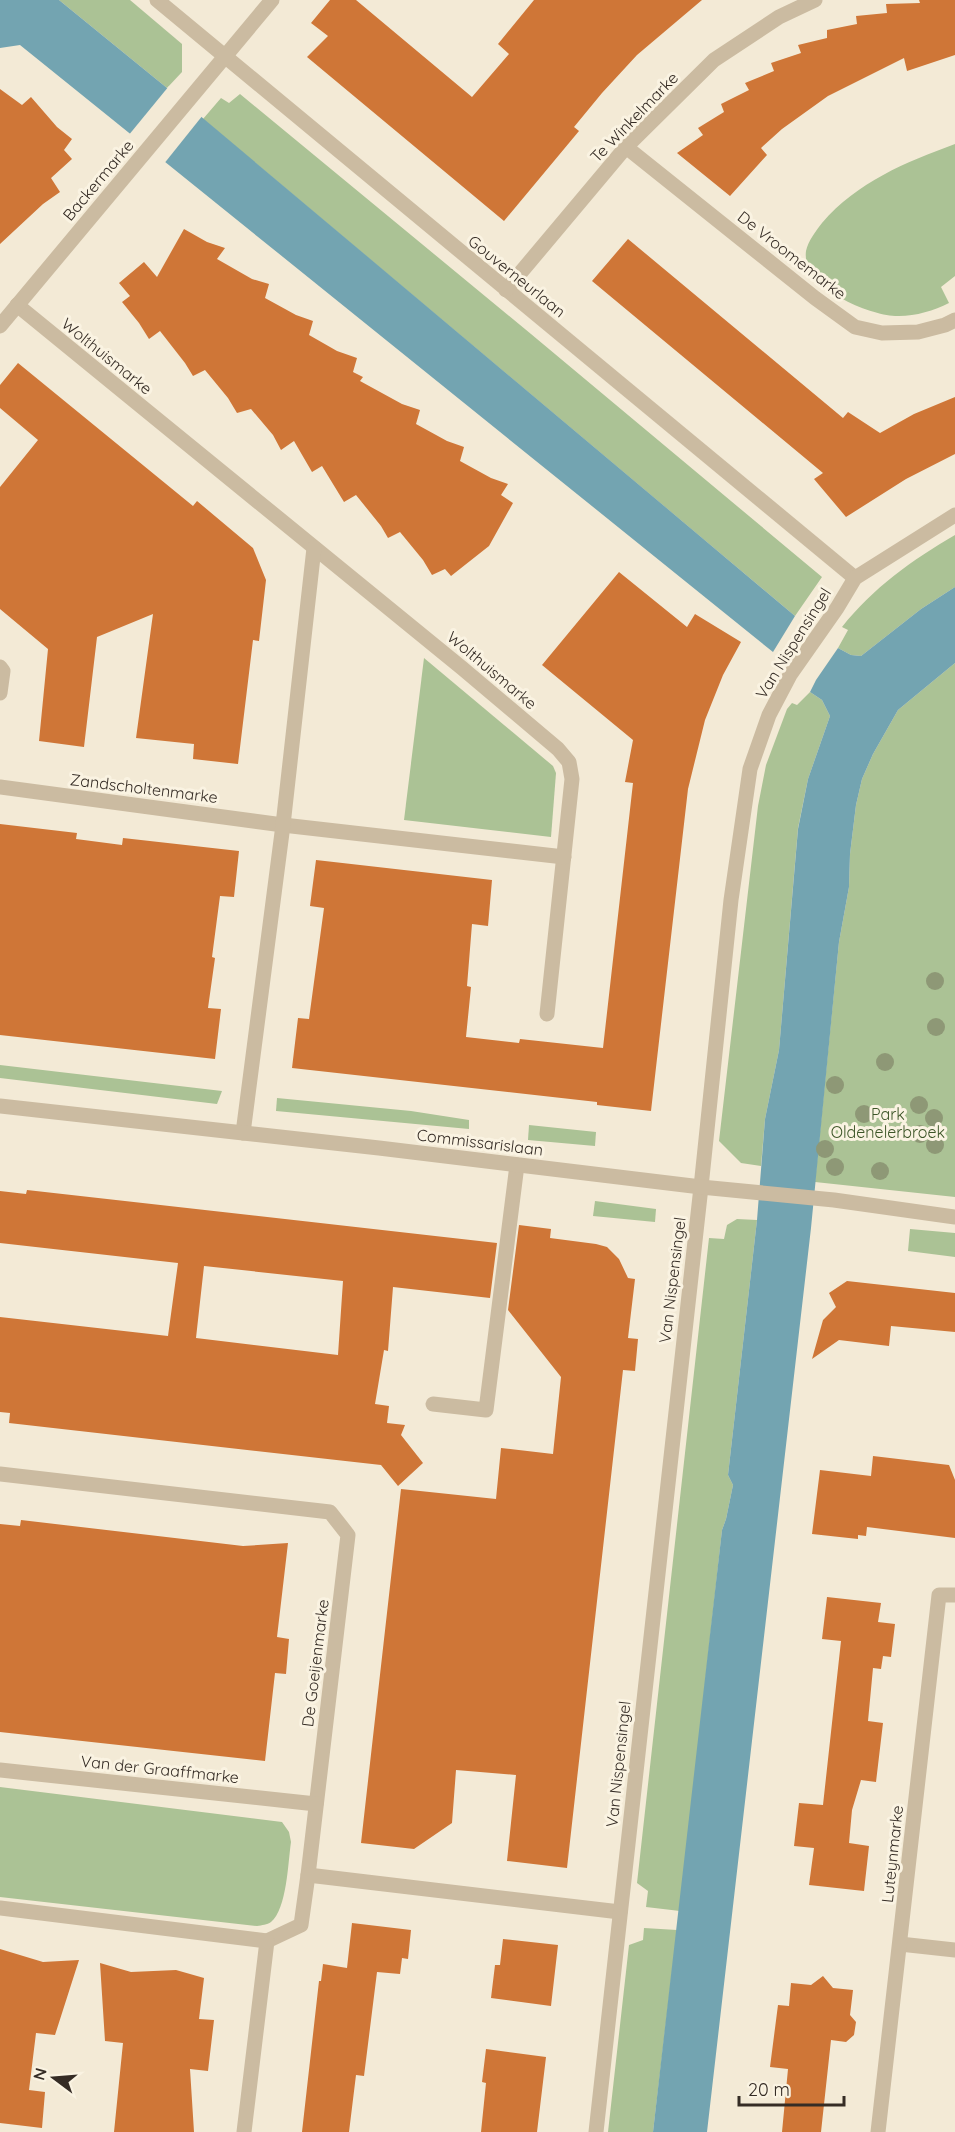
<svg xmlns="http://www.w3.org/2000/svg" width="955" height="2132" font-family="Quicksand,sans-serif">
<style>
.green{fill:#abc295}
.water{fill:#73a4b1}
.pier{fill:#f3ead6}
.building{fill:#cf7637;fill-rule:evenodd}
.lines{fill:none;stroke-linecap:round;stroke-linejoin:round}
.service{stroke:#cbbba1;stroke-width:15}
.minor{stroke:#cbbba1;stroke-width:15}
.tertiary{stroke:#cbbba1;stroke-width:15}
.tree{fill:#8e9876}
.labels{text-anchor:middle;stroke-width:6;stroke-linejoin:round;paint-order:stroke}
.street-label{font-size:16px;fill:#352c25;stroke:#faf3e2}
.park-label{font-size:16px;fill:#3c5527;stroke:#faf3e2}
</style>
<rect width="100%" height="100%" fill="#f3ead6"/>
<g class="green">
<path d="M 59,0 L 130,0 L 182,44 L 182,72 L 167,88 Z"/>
<path d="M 240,94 L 531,334 L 822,577 L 795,616 L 203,119 L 221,98 L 229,103 Z"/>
<path d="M 955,144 L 955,276 L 941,287 L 949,303 C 933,311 913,317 895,316 C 868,315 801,287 806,251 C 808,241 816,231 822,223 C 857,182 906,162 955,144 Z"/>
<path d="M 955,535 L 955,587 L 921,609 L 861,656 L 851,655 L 838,648 L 848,630 L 842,627 C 873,588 912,560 955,535 Z"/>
<path d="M 424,658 L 553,766 L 556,773 L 551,837 L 404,820 Z"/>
<path d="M 955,663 L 955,1197 L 815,1182 L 839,942 L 849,887 L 850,854 L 856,805 L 862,779 L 873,754 L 898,710 Z"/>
<path d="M 810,692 L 822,700 L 830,716 L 808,779 L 798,828 L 779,1050 L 765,1119 L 761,1166 L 741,1163 L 719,1141 L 758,806 L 766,765 L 787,709 L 792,703 L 797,705 Z"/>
<path d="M 0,1065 L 222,1091 L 217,1104 L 0,1078 Z"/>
<path d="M 277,1098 L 411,1111 L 469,1120 L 469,1129 L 276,1111 Z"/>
<path d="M 529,1125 L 596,1132 L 595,1146 L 528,1140 Z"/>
<path d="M 595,1201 L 656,1209 L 655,1222 L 593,1216 Z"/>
<path d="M 737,1219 L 757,1220 L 728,1475 L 733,1485 L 726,1519 L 722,1530 L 680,1911 L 646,1907 L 648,1891 L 637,1883 L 709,1238 L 724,1239 L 727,1225 Z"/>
<path d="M 910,1229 L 955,1233 L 955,1257 L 908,1251 Z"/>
<path d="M 0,1787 L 282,1822 L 289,1832 L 291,1842 C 288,1862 287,1909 271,1922 C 267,1925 262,1925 257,1926 L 0,1897 Z"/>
<path d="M 644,1928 L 677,1930 L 653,2132 L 608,2132 L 629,1945 L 643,1940 Z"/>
</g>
<g class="water">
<path d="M 0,0 L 59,0 L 167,88 L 795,616 L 773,652 L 20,45 L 0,48 Z"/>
<path d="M 955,587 L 955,663 L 898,710 L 873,754 L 862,779 L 856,805 L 850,854 L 849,887 L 839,942 L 811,1228 L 707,2132 L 653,2132 L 722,1530 L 726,1519 L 733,1485 L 728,1475 L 757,1220 L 765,1119 L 779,1050 L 798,829 L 808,779 L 830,716 L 822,700 L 810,692 L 816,680 L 838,648 L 851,655 L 861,656 L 921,609 Z"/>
</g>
<path class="pier" d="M 169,86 L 203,115 L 163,165 L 128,136 Z"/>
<g class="building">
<path d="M 330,0 L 356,0 L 472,97 L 509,54 L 498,44 L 534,0 L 702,0 L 637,55 L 602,93 L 574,127 L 579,131 L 504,221 L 307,57 L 328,36 L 311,23 Z"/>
<path d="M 919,0 L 955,0 L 955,55 L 907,71 L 904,58 L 828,96 L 782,129 L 761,148 L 767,155 L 730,196 L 677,153 L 703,135 L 698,128 L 724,112 L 721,104 L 749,90 L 745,83 L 774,71 L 771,63 L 801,53 L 798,45 L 827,38 L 827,30 L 857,24 L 856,16 L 887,13 L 886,4 L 920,3 Z"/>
<path d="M 0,89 L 22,105 L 31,97 L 57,127 L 72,139 L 64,150 L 72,159 L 51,178 L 60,192 L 43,204 L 0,244 Z"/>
<path d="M 184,229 L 207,242 L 225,248 L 217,259 L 252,279 L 269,284 L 265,298 L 296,315 L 313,321 L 309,335 L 337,351 L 357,358 L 353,372 L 363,377 L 360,381 L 402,404 L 420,410 L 416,424 L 447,441 L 464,447 L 460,461 L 491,478 L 508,484 L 501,495 L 513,503 L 489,546 L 451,576 L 445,569 L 432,575 L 423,560 L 400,532 L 388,538 L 381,526 L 356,495 L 344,502 L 322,466 L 312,472 L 294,441 L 281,450 L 273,435 L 251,409 L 237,413 L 228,398 L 205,370 L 193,376 L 185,363 L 160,331 L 149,339 L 139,323 L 122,302 L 130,296 L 119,283 L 144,262 L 157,277 Z"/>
<path d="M 628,239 L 843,418 L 848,412 L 880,433 L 914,414 L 955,397 L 955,454 L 906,479 L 846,517 L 814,479 L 823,473 L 592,281 Z"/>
<path d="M 18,363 L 193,506 L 197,501 L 253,548 L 266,580 L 259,641 L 253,640 L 238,764 L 193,759 L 194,744 L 136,738 L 153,614 L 97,637 L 84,747 L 39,741 L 48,649 L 0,609 L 0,487 L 38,440 L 0,408 L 0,385 Z"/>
<path d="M 619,572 L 687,627 L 695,614 L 741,642 L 723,675 L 705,720 L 688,789 L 651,1111 L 597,1105 L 597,1102 L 292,1068 L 298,1018 L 309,1019 L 324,908 L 310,906 L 316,860 L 492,880 L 488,926 L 472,924 L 467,986 L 471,987 L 466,1037 L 519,1043 L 520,1039 L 603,1048 L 633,783 L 625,782 L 633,740 L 542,665 Z"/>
<path d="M 0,824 L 77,833 L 76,839 L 122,845 L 123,838 L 239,851 L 234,897 L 220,896 L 212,957 L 215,958 L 208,1008 L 221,1009 L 215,1059 L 0,1035 Z"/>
<path d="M 27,1190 L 497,1243 L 490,1298 L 393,1287 L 388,1351 L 384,1350 L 375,1404 L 389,1406 L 387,1423 L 405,1425 L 401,1435 L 423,1463 L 398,1486 L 381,1465 L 9,1423 L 10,1413 L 0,1412 L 0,1317 L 168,1336 L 178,1263 L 0,1243 L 0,1191 L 26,1194 ZM 204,1266 L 343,1281 L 338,1355 L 196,1338 Z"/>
<path d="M 519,1225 L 551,1229 L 550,1238 L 596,1244 L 607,1247 L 619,1259 L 628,1278 L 635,1279 L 628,1338 L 638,1339 L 635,1371 L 623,1370 L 567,1868 L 507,1861 L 516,1775 L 456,1770 L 452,1823 L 414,1849 L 361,1843 L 401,1489 L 496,1499 L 501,1448 L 553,1454 L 561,1377 L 508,1310 Z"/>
<path d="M 847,1281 L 955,1293 L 955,1332 L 891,1326 L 889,1346 L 839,1340 L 812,1359 L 823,1320 L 836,1307 L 829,1293 Z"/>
<path d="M 873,1456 L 949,1465 L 955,1480 L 955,1538 L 867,1527 L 866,1536 L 858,1535 L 858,1539 L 812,1534 L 820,1470 L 871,1476 Z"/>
<path d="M 21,1520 L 243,1546 L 288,1543 L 277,1637 L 289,1639 L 286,1674 L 275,1673 L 265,1761 L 0,1732 L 0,1524 L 20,1526 Z"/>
<path d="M 827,1597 L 881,1603 L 878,1622 L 895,1624 L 891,1657 L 883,1656 L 881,1669 L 873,1668 L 868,1721 L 883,1723 L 876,1782 L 861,1780 L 852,1810 L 849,1843 L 869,1846 L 864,1891 L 809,1885 L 814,1848 L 794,1846 L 799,1803 L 823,1805 L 841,1641 L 822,1639 Z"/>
<path d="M 352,1923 L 411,1930 L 408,1959 L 402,1958 L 400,1974 L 377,1972 L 364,2076 L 356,2075 L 349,2132 L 302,2132 L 319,1981 L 321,1981 L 323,1964 L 347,1968 Z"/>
<path d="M 503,1939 L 558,1945 L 551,2006 L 491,1998 L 495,1965 L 500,1965 Z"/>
<path d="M 0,1949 L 43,1962 L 79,1960 L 55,2035 L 36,2033 L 29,2090 L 45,2092 L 42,2128 L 0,2123 Z"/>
<path d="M 100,1963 L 131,1972 L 176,1970 L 204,1978 L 199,2019 L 214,2020 L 208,2071 L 190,2069 L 194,2132 L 114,2132 L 123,2043 L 105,2041 Z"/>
<path d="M 823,1976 L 833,1988 L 853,1990 L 850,2015 L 856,2022 L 854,2035 L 846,2042 L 831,2040 L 821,2132 L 782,2132 L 788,2069 L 770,2067 L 778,2005 L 789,2006 L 791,1983 L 811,1985 Z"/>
<path d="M 486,2049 L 546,2057 L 537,2132 L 481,2132 L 486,2083 L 482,2082 Z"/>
</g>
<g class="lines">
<path class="service" d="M 433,1404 L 486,1410 L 517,1165"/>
<g class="minor">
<path d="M 157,0 L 855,578"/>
<path d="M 626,147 L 815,298 L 855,327 L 882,333 L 918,332 L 945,325 L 955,320"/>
<path d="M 506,290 L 626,147 L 714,60 L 779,17 L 815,0"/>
<path d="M 17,305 L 462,668 L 558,749 L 569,762 L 572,779 L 547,1014"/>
<path d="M 0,326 L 272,0"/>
<path d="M 0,667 L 3,671 L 0,693"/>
<path d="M 0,787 L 283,825 L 564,857"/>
<path d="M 243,1133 L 283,825 L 314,548"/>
<path d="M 0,1474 L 330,1512 L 348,1535 L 308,1875 L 301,1925 L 267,1941 L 244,2132"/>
<path d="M 0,1770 L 316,1804"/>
<path d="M 308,1875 L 620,1912"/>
<path d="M 0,1908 L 267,1941"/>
<path d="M 900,1944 L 955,1950"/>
<path d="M 596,2132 L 701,1187 L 731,900 L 750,769 L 769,715 L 790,675 L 837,608 L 855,578 L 955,515"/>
<path d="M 878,2132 L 939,1595 L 955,1595"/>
</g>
<path class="tertiary" d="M 0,1106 L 379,1148 L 701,1187 L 834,1200 L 955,1217"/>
</g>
<g class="tree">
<circle cx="935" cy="981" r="9"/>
<circle cx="936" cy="1027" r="9"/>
<circle cx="885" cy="1062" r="9"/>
<circle cx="835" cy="1085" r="9"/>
<circle cx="919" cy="1105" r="9"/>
<circle cx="864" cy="1114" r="9"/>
<circle cx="934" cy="1118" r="9"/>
<circle cx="920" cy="1134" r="9"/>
<circle cx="935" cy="1145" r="9"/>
<circle cx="825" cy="1149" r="9"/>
<circle cx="835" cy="1167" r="9"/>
<circle cx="880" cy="1171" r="9"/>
</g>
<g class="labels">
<g class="street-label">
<text transform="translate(634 117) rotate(-46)" y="6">Te Winkelmarke</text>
<text transform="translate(98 180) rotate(-50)" y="6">Backermarke</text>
<text transform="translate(792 255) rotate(38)" y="6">De Vroomemarke</text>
<text transform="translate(517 276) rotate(39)" y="6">Gouverneurlaan</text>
<text transform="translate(107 356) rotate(39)" y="6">Wolthuismarke</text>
<text transform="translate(793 643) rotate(-58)" y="6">Van Nispensingel</text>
<text transform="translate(492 670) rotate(40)" y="6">Wolthuismarke</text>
<text transform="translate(144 788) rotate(7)" y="6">Zandscholtenmarke</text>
<text transform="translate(480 1142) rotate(7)" y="6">Commissarislaan</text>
<text transform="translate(672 1280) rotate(-83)" y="6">Van Nispensingel</text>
<text transform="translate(315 1663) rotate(-83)" y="6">De Goeijenmarke</text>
<text transform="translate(618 1764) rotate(-84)" y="6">Van Nispensingel</text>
<text transform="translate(160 1769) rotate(6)" y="6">Van der Graaffmarke</text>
<text transform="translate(892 1854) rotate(-84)" y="6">Luteynmarke</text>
</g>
<g class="park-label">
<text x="888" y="1120">Park<tspan x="888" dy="18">Oldenelerbroek</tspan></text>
</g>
</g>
<g transform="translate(54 2078) rotate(286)" stroke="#faf3e2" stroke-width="4.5" paint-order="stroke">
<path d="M0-4.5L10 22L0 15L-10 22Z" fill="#352c25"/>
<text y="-9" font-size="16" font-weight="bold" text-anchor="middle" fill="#352c25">N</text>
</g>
<path d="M739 2096v9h105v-9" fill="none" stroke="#352c25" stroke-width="3"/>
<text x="748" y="2096" font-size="18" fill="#352c25" stroke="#faf3e2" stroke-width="4.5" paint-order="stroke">20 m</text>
</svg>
